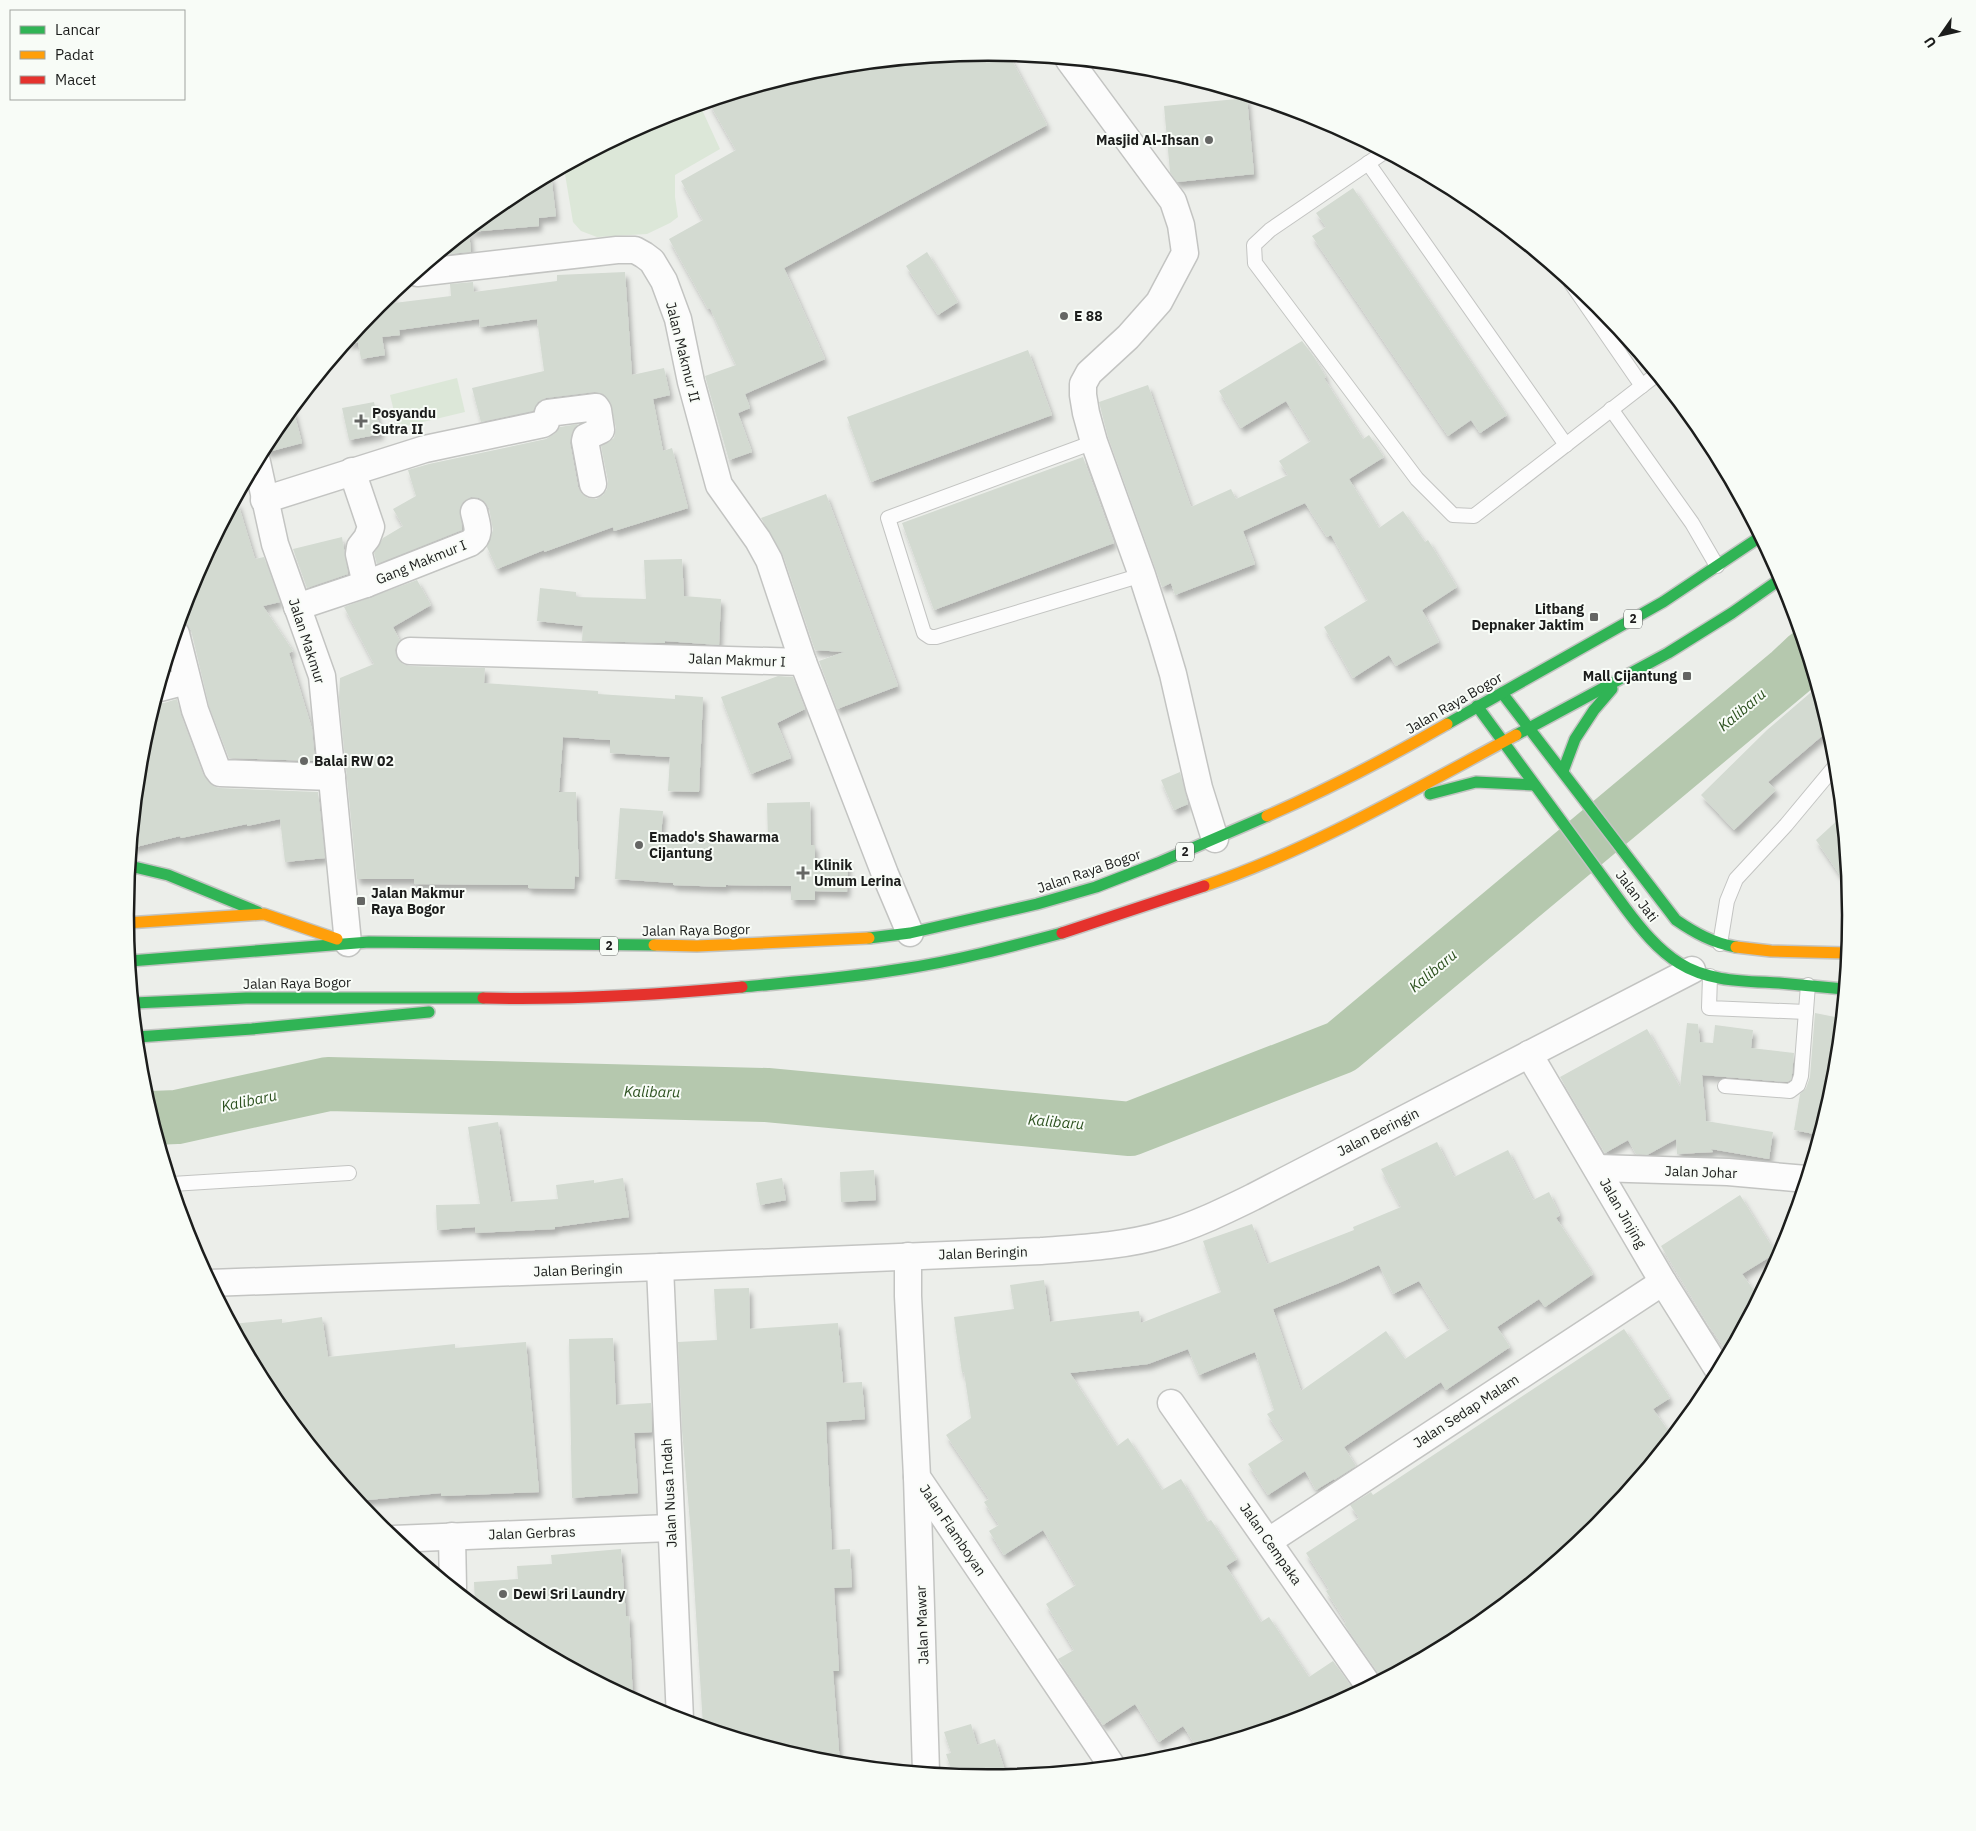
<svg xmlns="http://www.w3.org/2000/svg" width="1976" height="1831" font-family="'IBM Plex Sans',sans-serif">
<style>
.green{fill:#dce7d8}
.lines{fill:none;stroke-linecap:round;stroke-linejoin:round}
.river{stroke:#b5c8ae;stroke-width:54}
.building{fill:#d3dad1;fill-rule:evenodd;filter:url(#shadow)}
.lane-casing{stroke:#c3c4c2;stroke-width:16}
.street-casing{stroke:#c3c4c2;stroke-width:29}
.fast-casing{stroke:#c3c4c2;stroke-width:14}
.slow-casing{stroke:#c3c4c2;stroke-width:14}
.jam-casing{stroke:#c3c4c2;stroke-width:14}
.lane{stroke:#fcfcfc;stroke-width:14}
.street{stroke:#fcfcfc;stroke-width:26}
.fast{stroke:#30b455;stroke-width:11}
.slow{stroke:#ff9f0a;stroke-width:11}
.jam{stroke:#e5322d;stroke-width:11}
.poi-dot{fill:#656664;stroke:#f8fcf7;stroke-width:2}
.labels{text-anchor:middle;stroke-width:4;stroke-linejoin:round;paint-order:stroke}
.shield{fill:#f8fcf7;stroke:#5e605e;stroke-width:1}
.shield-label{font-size:12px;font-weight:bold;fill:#1c1d1c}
.poi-label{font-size:14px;font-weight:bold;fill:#1c1d1c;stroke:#f8fcf7;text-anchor:start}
.street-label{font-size:14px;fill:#1c1d1c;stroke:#f8fcf7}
.water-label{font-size:15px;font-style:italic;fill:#2d5220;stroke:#f8fcf7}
.rim{fill:none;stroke:#1c1d1c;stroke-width:2.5}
</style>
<defs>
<filter id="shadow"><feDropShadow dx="3" dy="5.5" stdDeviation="2.5" flood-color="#0004"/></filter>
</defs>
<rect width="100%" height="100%" fill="#eceeea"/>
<g class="green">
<path d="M 704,104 L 703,112 L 720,149 L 675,175 L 675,197 L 678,217 L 670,223 L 647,234 L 597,237 L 581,231 L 573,222 L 564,168 L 658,118 Z"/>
<path d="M 457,378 L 465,412 L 398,428 L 390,395 Z"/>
</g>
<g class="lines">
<path class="river" d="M 152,1118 L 177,1117 L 328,1084 L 767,1095 L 1130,1129 L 1341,1047 L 1790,672 L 1807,656"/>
</g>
<g class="building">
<path d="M 988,52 L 1009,55 L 1047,125 L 784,268 L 825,359 L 745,394 L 750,408 L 738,413 L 752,452 L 729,460 L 705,376 L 736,365 L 710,308 L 708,309 L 669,239 L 703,220 L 681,181 L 736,150 L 709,103 L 820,69 Z"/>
<path d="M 1247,98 L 1254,174 L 1177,182 L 1170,172 L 1164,106 Z"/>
<path d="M 551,175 L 556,216 L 539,218 L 539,226 L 469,232 L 471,252 L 448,254 L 447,248 L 509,198 Z"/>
<path d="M 1353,188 L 1507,415 L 1480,433 L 1471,420 L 1448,436 L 1312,236 L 1326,227 L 1316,213 Z"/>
<path d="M 927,252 L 958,302 L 938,315 L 906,266 Z"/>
<path d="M 625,272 L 632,375 L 664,368 L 670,395 L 653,399 L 663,451 L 672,448 L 688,508 L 614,531 L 613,527 L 544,552 L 544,550 L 497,569 L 487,547 L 493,530 L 489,508 L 484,501 L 479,498 L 471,497 L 463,502 L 460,508 L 462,530 L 377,564 L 374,553 L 383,538 L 403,526 L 393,509 L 416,496 L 408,470 L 429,464 L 546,439 L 554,434 L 560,427 L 578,424 L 572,433 L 570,443 L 578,487 L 581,493 L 588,498 L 596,499 L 603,495 L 607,489 L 608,481 L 601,446 L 614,438 L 616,428 L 610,402 L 603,394 L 595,392 L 546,398 L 538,402 L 533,411 L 481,422 L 472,388 L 544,371 L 537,319 L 480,327 L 479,319 L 399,330 L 400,335 L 382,337 L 385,355 L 361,359 L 358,342 L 346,344 L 378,305 L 392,293 L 394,303 L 451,296 L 450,284 L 473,282 L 474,292 L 557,281 L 557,275 Z"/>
<path d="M 1302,341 L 1314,357 L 1326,377 L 1324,378 L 1363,439 L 1369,435 L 1384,457 L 1349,479 L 1379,528 L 1403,511 L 1425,542 L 1428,540 L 1457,587 L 1422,610 L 1439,642 L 1396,666 L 1389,655 L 1353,678 L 1324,627 L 1368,600 L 1331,535 L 1327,537 L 1305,503 L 1243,531 L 1255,564 L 1175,595 L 1171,583 L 1162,587 L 1108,437 L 1099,402 L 1148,385 L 1191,507 L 1231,489 L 1236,499 L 1288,475 L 1279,461 L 1311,441 L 1286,401 L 1241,428 L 1219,391 Z"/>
<path d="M 1028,350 L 1052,415 L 871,482 L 847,417 Z"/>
<path d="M 374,402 L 381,434 L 349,440 L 342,408 Z"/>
<path d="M 293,408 L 302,443 L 268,452 L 264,449 L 271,436 Z"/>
<path d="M 1083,457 L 1114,543 L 934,610 L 902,523 Z"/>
<path d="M 826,494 L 898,686 L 837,709 L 819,661 L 844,652 L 815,650 L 783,555 L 761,518 Z"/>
<path d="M 237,500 L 255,559 L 264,557 L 280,602 L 263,606 L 293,651 L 289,653 L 312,729 L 315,761 L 229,758 L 209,706 L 191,630 L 187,624 L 180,620 L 191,585 Z"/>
<path d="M 342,537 L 348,574 L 307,588 L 293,549 Z"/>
<path d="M 682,559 L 684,596 L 721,599 L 719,645 L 665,641 L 665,643 L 582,641 L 583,626 L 537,621 L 540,588 L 576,592 L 576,597 L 646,599 L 644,560 Z"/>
<path d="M 417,580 L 431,605 L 393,627 L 400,641 L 395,650 L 397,658 L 403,664 L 410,666 L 485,668 L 484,683 L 598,691 L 598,694 L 675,699 L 675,695 L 703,697 L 699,792 L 668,791 L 670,757 L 610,753 L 610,740 L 563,737 L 559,792 L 576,792 L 579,877 L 575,876 L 574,889 L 528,888 L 528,885 L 414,884 L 414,879 L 357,879 L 339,698 L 340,678 L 374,664 L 344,607 Z"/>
<path d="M 778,676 L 793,677 L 805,709 L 777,723 L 791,758 L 751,774 L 721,697 Z"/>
<path d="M 1816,688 L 1829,730 L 1768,782 L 1776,790 L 1734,830 L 1701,795 L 1767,730 Z"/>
<path d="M 177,699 L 181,715 L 203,774 L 213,786 L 219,788 L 318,792 L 325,858 L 285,862 L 280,819 L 247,826 L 247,824 L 181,838 L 180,836 L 132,848 L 142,747 L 155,702 L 164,703 Z"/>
<path d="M 1180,772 L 1188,804 L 1174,810 L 1161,780 Z"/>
<path d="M 810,802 L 811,845 L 815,845 L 815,859 L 848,860 L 847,892 L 815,891 L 815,900 L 791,900 L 791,886 L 726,885 L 726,887 L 673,885 L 673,883 L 615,879 L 620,808 L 663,811 L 661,838 L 741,842 L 741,839 L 768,840 L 767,803 Z"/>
<path d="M 1841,817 L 1844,843 L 1848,887 L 1816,840 Z"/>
<path d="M 1815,1013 L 1840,1018 L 1823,1123 L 1819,1135 L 1794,1130 L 1800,1094 L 1806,1088 L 1810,1077 Z"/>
<path d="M 1687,1023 L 1698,1024 L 1700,1042 L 1713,1043 L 1715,1025 L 1753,1030 L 1751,1048 L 1794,1053 L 1792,1074 L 1791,1080 L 1787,1082 L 1702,1075 L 1706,1121 L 1773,1132 L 1769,1159 L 1711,1149 L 1713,1152 L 1677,1154 L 1676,1139 L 1647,1155 L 1636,1154 L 1628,1140 L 1605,1153 L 1560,1077 L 1647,1029 L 1680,1087 Z"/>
<path d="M 498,1122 L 511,1202 L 558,1199 L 556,1185 L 594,1180 L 594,1183 L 623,1178 L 629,1217 L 555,1227 L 555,1229 L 475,1233 L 475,1227 L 437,1230 L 436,1205 L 480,1204 L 468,1127 Z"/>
<path d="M 1437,1142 L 1454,1177 L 1508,1150 L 1533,1200 L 1549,1192 L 1560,1215 L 1556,1218 L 1593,1274 L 1545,1307 L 1539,1299 L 1497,1327 L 1510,1347 L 1446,1390 L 1441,1382 L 1344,1447 L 1356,1466 L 1334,1480 L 1334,1479 L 1316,1490 L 1305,1471 L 1268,1495 L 1248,1464 L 1284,1440 L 1267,1414 L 1274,1410 L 1255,1352 L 1199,1375 L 1188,1349 L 1148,1364 L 1070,1373 L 1117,1446 L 1128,1438 L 1162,1490 L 1181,1479 L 1207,1522 L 1211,1520 L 1237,1559 L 1226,1566 L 1261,1622 L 1269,1617 L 1309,1677 L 1333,1661 L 1354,1690 L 1335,1704 L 1318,1713 L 1198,1749 L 1183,1726 L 1159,1742 L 1135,1704 L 1103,1725 L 1058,1659 L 1074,1650 L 1046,1604 L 1076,1585 L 1043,1530 L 1004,1555 L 989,1531 L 999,1525 L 984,1502 L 989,1499 L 946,1435 L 971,1418 L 964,1372 L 962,1373 L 954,1317 L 1014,1309 L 1010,1285 L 1044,1280 L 1050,1322 L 1139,1311 L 1141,1323 L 1221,1292 L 1203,1241 L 1252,1224 L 1267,1264 L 1354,1230 L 1353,1227 L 1401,1207 L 1381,1169 ZM 1379,1265 L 1393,1294 L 1419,1281 L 1450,1329 L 1405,1359 L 1386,1331 L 1301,1391 L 1273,1309 L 1339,1283 Z"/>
<path d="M 874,1170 L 876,1200 L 841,1202 L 840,1172 Z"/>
<path d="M 782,1178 L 786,1200 L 760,1205 L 756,1183 Z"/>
<path d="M 1740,1195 L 1776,1253 L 1742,1274 L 1758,1296 L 1728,1353 L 1709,1326 L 1661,1246 Z"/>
<path d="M 749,1288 L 750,1329 L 838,1323 L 843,1383 L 862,1382 L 865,1419 L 826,1422 L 832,1550 L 850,1549 L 852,1587 L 834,1588 L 839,1671 L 833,1671 L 840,1764 L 819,1762 L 703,1726 L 691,1534 L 682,1430 L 678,1342 L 717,1340 L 714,1289 Z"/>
<path d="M 322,1317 L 328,1357 L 455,1344 L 455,1348 L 526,1342 L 539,1492 L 441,1496 L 441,1493 L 357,1501 L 270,1395 L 232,1324 L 282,1319 L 282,1323 Z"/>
<path d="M 1624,1329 L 1670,1398 L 1653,1409 L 1672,1436 L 1598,1526 L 1467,1633 L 1389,1675 L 1386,1670 L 1379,1674 L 1344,1624 L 1346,1622 L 1326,1591 L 1329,1589 L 1306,1553 L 1359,1518 L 1350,1505 L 1371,1492 L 1373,1495 Z"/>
<path d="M 613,1338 L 616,1405 L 651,1403 L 652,1432 L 634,1433 L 638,1493 L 572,1498 L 569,1339 Z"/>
<path d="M 621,1549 L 626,1616 L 629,1616 L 633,1700 L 508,1633 L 475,1606 L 474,1582 L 518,1579 L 517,1566 L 552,1564 L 551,1555 Z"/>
<path d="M 971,1724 L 977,1745 L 995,1739 L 1007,1777 L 988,1778 L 953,1775 L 946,1754 L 951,1753 L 944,1732 Z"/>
</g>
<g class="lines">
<defs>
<g id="lane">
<path d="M 1383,153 L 1270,230 L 1254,245 L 1255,263 L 1417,479 L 1453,515 L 1474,516 L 1656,375"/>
<path d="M 1368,163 L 1566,445"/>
<path d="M 1571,283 L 1642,386"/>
<path d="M 1611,409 L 1692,523 L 1717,566"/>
<path d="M 1094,442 L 888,518 L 924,633 L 930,637 L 936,637 L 1142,575"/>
<path d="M 1720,944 L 1727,901 L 1736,879 L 1786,825 L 1836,765"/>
<path d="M 1710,976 L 1709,1008 L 1806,1012"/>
<path d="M 1725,1086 L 1790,1091 L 1798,1085 L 1801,1076 L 1808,985"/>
<path d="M 172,1184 L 349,1173"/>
</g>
<g id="street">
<path d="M 1069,60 L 1173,201 L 1181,225 L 1185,253 L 1159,302 L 1128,337 L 1089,373 L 1083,384 L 1083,395 L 1086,413 L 1094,442 L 1142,575 L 1162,637 L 1173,674 L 1199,788 L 1215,839"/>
<path d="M 417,273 L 617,250 L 635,250 L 644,255 L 652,261 L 664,281 L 678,319 L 691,382 L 719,485 L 758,540 L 769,560 L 803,662"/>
<path d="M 257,462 L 275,544 L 322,676 L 348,943"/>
<path d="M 352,471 L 371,527 L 367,538 L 360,547 L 359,554 L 366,584"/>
<path d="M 264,500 L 425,449 L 543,424 L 546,422 L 548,413 L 596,407 L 598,410 L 601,430 L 586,437 L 585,441 L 593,484"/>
<path d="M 297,607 L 366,584 L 470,543 C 482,535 477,525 474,512"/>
<path d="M 176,634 L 195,710 L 217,769 L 220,773 L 332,777"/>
<path d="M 410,651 L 803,662 L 885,874 L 910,933"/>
<path d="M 160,688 L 187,681"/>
<path d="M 1529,1054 L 1663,1282 L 1719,1371"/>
<path d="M 1597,1168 L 1728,1172 L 1806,1179"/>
<path d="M 908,1256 L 908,1296 L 917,1477 L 1112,1766"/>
<path d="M 660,1267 L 680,1719"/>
<path d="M 210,1283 L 660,1267 L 1041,1251 C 1082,1248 1125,1246 1165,1234 C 1196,1225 1224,1211 1253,1197 L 1692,970"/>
<path d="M 1171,1403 L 1369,1686"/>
<path d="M 917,1477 L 926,1772"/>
<path d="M 452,1536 L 453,1588"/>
<path d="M 393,1539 L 670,1528"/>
<path d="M 1269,1541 L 1663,1282"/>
</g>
<g id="fast">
<path d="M 1502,693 L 1676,920 C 1695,933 1713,943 1736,947"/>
<path d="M 1477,706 L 1626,909 C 1641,929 1658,950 1679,963 C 1709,982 1745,981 1779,983 C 1801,985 1822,987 1844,989"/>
<path d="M 1447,724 L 1663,602 L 1760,537"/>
<path d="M 1516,735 L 1668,653 L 1732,613 L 1782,578"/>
<path d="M 1563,771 L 1575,739 L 1594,710 L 1612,689"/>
<path d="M 1430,794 L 1476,782 L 1534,785"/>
<path d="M 130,866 L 168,875 L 258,912"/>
<path d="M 869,938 L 910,933 L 1037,904 L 1096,887 L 1158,863 L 1267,816"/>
<path d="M 130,961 L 369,942 L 654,945"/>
<path d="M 742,987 C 795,982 849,978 902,969 C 956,961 1009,947 1062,933"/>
<path d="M 134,1003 L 246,998 L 483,998"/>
<path d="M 137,1037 L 252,1029 L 429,1012"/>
</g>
<g id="slow">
<path d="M 1267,816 C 1329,789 1388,758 1447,724"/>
<path d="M 1204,886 C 1311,850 1417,788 1516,735"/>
<path d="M 126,923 L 264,914 L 337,939"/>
<path d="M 654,945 L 697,946 L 869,938"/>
<path d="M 1736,947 L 1771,951 L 1847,953"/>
</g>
<g id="jam">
<path d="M 1062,933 L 1204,886"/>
<path d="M 483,998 C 569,1000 656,995 742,987"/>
</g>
</defs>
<use href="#lane" class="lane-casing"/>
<use href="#street" class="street-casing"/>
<use href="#fast" class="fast-casing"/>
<use href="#slow" class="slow-casing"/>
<use href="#jam" class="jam-casing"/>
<use href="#lane" class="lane"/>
<use href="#street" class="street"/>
<use href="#fast" class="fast"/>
<use href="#slow" class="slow"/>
<use href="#jam" class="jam"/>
</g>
<g class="poi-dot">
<circle cx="1209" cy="140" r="5"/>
<circle cx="1064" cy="316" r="5"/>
<path d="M358.5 413.5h5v5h5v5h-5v5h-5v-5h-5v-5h5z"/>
<rect x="1589" y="612" width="10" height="10" rx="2.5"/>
<rect x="1682" y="671" width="10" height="10" rx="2.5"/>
<circle cx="304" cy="761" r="5"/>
<circle cx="639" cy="845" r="5"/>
<path d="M800.5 865.5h5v5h5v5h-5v5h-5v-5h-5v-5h5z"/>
<rect x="356" y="896" width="10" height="10" rx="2.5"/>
<circle cx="503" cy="1594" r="5"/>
</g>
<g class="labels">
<g class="shield">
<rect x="1624" y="609.5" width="18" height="19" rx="4"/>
<rect x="1176" y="842.5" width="18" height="19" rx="4"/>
<rect x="600" y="936.5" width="18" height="19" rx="4"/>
</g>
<g class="shield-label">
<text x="1633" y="623">2</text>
<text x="1185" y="856">2</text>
<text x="609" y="950">2</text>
</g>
<g class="poi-label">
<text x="1199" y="145" text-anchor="end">Masjid Al-Ihsan</text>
<text x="1074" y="321">E 88</text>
<text x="372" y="418">Posyandu<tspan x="372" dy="16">Sutra II</tspan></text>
<text x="1584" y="614" text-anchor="end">Litbang<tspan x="1584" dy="16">Depnaker Jaktim</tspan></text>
<text x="1677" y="681" text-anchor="end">Mall Cijantung</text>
<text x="314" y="766">Balai RW 02</text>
<text x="649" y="842">Emado's Shawarma<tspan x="649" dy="16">Cijantung</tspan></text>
<text x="814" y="870">Klinik<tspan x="814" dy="16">Umum Lerina</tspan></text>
<text x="371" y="898">Jalan Makmur<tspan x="371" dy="16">Raya Bogor</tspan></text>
<text x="513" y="1599">Dewi Sri Laundry</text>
</g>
<g class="street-label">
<text transform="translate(683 352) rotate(76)" y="5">Jalan Makmur II</text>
<text transform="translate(421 562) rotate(-22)" y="5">Gang Makmur I</text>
<text transform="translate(307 641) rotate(72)" y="5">Jalan Makmur</text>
<text transform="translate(737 660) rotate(2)" y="5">Jalan Makmur I</text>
<text transform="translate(1454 703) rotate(-30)" y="5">Jalan Raya Bogor</text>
<text transform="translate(1089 871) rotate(-19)" y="5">Jalan Raya Bogor</text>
<text transform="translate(1637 896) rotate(53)" y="5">Jalan Jati</text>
<text transform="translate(696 930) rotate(-1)" y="5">Jalan Raya Bogor</text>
<text transform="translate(297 983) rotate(-1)" y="5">Jalan Raya Bogor</text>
<text transform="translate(1378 1132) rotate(-27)" y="5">Jalan Beringin</text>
<text transform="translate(1701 1172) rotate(2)" y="5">Jalan Johar</text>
<text transform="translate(1623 1213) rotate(60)" y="5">Jalan Jinjing</text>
<text transform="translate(983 1253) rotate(-2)" y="5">Jalan Beringin</text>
<text transform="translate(578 1270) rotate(-2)" y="5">Jalan Beringin</text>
<text transform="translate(1466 1411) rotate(-33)" y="5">Jalan Sedap Malam</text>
<text transform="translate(669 1493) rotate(-93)" y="5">Jalan Nusa Indah</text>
<text transform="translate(953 1530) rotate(56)" y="5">Jalan Flamboyan</text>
<text transform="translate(532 1533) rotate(-2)" y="5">Jalan Gerbras</text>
<text transform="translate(1271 1544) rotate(55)" y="5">Jalan Cempaka</text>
<text transform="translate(922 1625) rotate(-92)" y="5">Jalan Mawar</text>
</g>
<g class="water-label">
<text transform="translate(1742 710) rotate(-40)" y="5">Kalibaru</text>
<text transform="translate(1433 971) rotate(-40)" y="5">Kalibaru</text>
<text transform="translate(652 1092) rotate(1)" y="5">Kalibaru</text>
<text transform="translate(249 1101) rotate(-12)" y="5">Kalibaru</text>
<text transform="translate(1056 1122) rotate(5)" y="5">Kalibaru</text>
</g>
</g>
<path d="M0 0H1976V1831H0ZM134 915a854 854 0 1 1 1708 0a854 854 0 1 1-1708 0Z" fill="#f8fcf7" fill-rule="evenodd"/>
<path class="rim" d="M134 915a854 854 0 1 1 1708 0a854 854 0 1 1-1708 0Z"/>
<rect x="10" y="10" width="175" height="90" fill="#f8fcf7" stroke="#a0a39f"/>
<rect x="20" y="26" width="25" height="8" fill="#30b455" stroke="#a0a39f"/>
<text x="55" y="35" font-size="15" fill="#1c1d1c">Lancar</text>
<rect x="20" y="51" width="25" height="8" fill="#ff9f0a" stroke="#a0a39f"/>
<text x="55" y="60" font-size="15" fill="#1c1d1c">Padat</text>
<rect x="20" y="76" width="25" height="8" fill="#e5322d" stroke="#a0a39f"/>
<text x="55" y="85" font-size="15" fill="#1c1d1c">Macet</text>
<g transform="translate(1941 35) rotate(236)" stroke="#f8fcf7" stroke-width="4" paint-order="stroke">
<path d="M0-4L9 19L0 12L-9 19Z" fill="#1c1d1c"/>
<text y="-8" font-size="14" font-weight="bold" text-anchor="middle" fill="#1c1d1c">U</text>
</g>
</svg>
